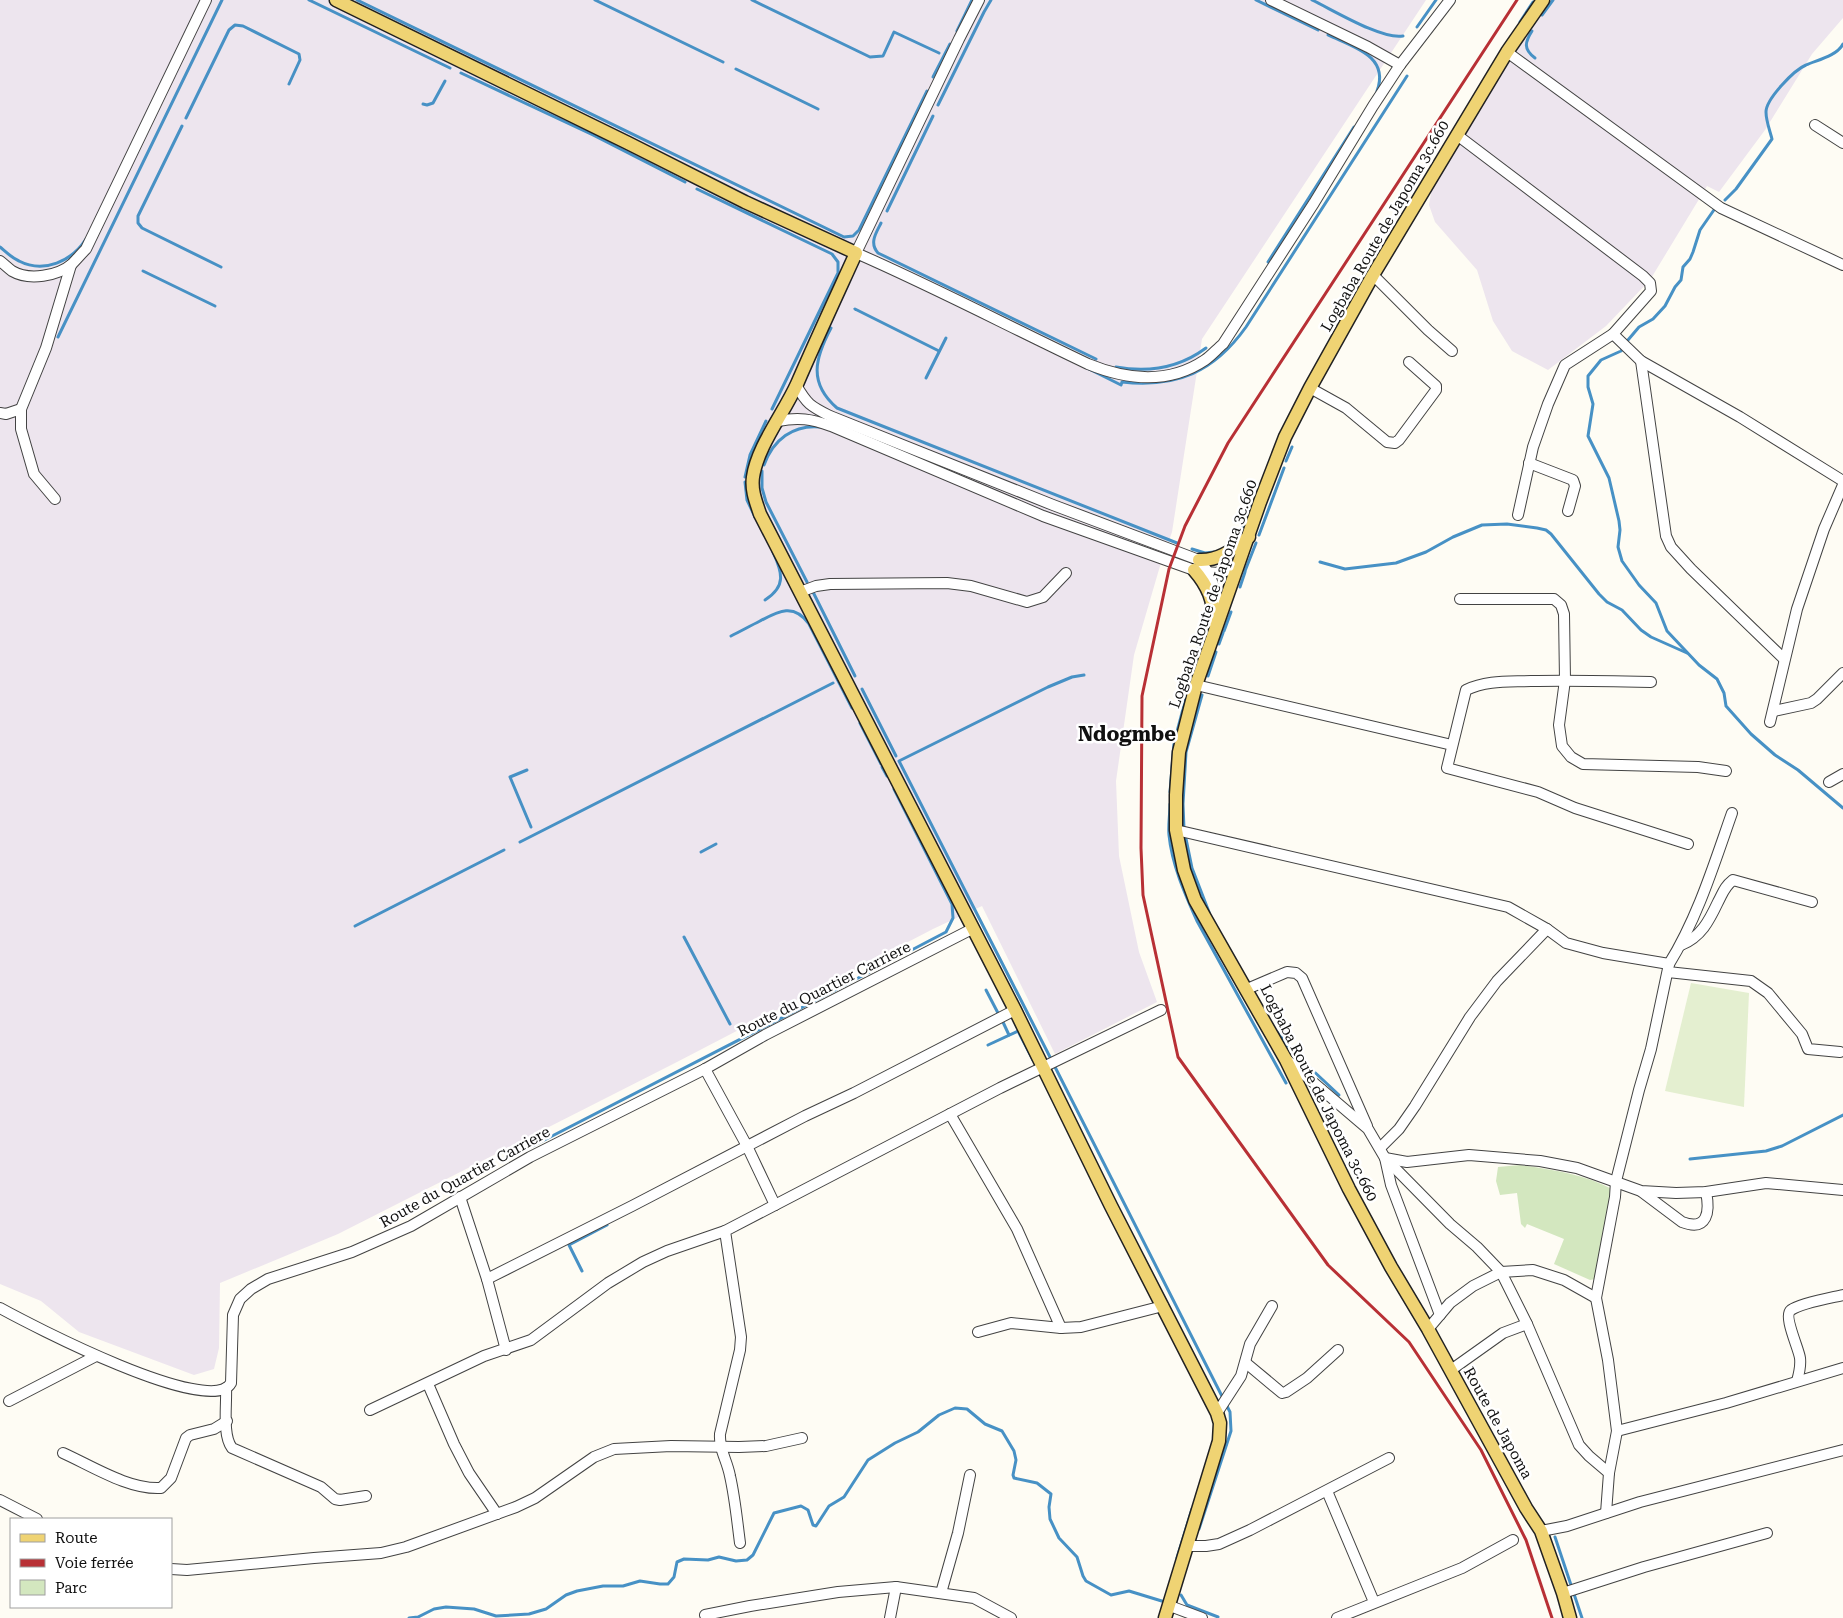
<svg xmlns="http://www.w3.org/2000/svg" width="1843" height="1618" font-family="'Roboto Serif',serif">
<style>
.industrial{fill:#ede5ee}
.green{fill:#d3e7bf}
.pitch{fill:#e4efd0}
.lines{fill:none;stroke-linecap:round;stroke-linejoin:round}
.stream{stroke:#4791c5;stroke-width:3}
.minor-casing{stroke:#434343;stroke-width:12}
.major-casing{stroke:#212121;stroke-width:15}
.minor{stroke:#fff;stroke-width:10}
.major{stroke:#efd373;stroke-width:12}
.rail{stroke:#b83035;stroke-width:3}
.labels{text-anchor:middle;stroke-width:5;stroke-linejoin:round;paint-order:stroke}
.street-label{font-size:15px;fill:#101010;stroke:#fff}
.district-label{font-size:20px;font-weight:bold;fill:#101010;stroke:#fff}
</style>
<rect width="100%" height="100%" fill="#fefcf4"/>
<g class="industrial">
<path d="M 0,0 L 1426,0 L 1202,339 L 1172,532 L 1160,566 L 1134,655 L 1116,781 L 1119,856 L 1139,952 L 1157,1002 L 1055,1054 L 982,906 L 933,929 L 677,1062 L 338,1234 L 220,1283 L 219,1348 L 214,1369 L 194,1375 L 79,1332 L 41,1301 L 0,1284 Z"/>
<path d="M 1546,0 L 1843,0 L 1843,18 L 1812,54 L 1765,130 L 1719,192 L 1707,186 L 1650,280 L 1606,326 L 1548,370 L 1512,351 L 1493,321 L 1477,270 L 1435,222 L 1429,205 L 1432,187 Z"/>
</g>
<path class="green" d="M 1520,1165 C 1553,1170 1584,1174 1614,1190 L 1613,1202 L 1603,1230 L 1595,1279 L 1590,1280 L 1554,1264 L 1564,1239 L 1527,1224 L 1525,1228 L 1521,1224 L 1517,1193 L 1500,1195 L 1496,1181 L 1498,1167 Z"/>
<path class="pitch" d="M 1691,983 L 1749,993 L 1744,1107 L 1665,1091 Z"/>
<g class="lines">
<g class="stream">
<path d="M 309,0 L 450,68"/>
<path d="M 357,0 L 844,237 L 853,236 L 859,230 L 927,91"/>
<path d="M 595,0 L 723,62"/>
<path d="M 752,0 L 870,57 L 883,56 L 894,32 L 939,53"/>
<path d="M 1256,0 L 1318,30"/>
<path d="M 1312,0 C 1333,10 1382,40 1403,36"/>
<path d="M 1542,15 L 1553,0"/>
<path d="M 1520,22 L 1533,2"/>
<path d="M 1417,27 L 1436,0"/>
<path d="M 957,31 L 972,0"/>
<path d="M 1532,31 C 1525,42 1523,49 1535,58"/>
<path d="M 1328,35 C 1353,47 1390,56 1377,91"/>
<path d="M 736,69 L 818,109"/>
<path d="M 461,73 L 593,135 L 685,182"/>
<path d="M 933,77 L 950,44"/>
<path d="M 423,104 L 427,105 L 433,103 L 445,81"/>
<path d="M 938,105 L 984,12 L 991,0"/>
<path d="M 186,118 L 229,30 L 235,25 L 243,26 L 299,54 L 300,60 L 289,84"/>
<path d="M 182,126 L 138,216 L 138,223 L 142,228 L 221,267"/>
<path d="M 697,189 L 832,254 L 838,262 L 838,273 L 772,409"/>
<path d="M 1725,200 L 1736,189 L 1772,139 C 1770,131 1766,121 1766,112 C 1766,99 1794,70 1806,65 C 1817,60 1837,56 1843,44"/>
<path d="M 887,211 L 933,116"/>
<path d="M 881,223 C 876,233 869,243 878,253 L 1096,359"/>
<path d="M 0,247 C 6,252 12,258 19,261 C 44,274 72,261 86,239"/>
<path d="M 1268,262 L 1354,127"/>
<path d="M 143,271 L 215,306"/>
<path d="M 855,309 L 939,351"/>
<path d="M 831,328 C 815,358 808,383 837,408 L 1177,543"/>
<path d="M 58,337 L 222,0"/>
<path d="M 1628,340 L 1639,327 L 1653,319 L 1665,306 L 1675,287 L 1681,280 L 1683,267 L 1690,259 L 1693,252 L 1700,230 L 1716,207"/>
<path d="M 1624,347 L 1621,351 L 1601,360 L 1588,376 L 1588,387 L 1593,404 L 1588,436 L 1609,478 L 1619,521 L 1620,530 L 1618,547 L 1622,561 L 1639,585 L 1656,603 L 1667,631 L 1699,665 L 1717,679 L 1724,693 L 1726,706 L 1751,734 L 1775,755 L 1798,770 L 1843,808"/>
<path d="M 1116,367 C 1149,373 1179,368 1206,348"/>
<path d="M 1087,368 L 1121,385 L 1122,382 C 1177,388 1214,372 1246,327 L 1407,76"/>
<path d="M 926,378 L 946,338"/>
<path d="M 1286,461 L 1292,447"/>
<path d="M 764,465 C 773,440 793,424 821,427"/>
<path d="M 762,471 L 762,488 L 766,502 L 807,582"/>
<path d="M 745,477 L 750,455 L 766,421"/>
<path d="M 745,482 L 747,500 L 755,517"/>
<path d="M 1241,530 L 1253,502"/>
<path d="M 1259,535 L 1284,468"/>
<path d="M 1192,549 L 1205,553 L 1214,552"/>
<path d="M 1320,562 L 1345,569 L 1396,563 L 1426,552 L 1453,537 L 1482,525 L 1507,524 L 1537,528 L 1546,530 L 1551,534 L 1599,594 L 1607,602 L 1622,610 L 1641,630 L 1651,637 L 1687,653"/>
<path d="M 1245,571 L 1256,543"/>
<path d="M 1240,587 L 1245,572"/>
<path d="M 812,590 L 855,676"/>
<path d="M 765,600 C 787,586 782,572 773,552"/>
<path d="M 1206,623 L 1208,614"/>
<path d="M 1224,631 L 1231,612"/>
<path d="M 731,636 C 741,631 750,626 760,621 C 779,611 794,603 809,624 L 852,708"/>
<path d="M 1219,644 L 1223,633"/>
<path d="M 1208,676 L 1216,652"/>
<path d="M 862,689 L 896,756"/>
<path d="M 1202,695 L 1186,752 L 1183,804 L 1184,829 L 1192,868 L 1209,912"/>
<path d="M 860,723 L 881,764"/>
<path d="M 882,767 L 887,776"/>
<path d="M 527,770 L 510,777 L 531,827"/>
<path d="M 1170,792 L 1174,743 L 1200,645"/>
<path d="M 1170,804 C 1170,814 1168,825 1169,835 C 1172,865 1185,894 1197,921 L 1286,1083"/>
<path d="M 520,842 L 833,683"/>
<path d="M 701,852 L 716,844"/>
<path d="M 355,926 L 504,850"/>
<path d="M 684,937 L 730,1024"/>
<path d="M 986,990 L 999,1015"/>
<path d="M 1002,1020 L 1009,1035"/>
<path d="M 1277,1032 L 1292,1051 L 1339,1095"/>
<path d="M 988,1045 L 1018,1031 L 1033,1060"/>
<path d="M 1052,1061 L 899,761 L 1048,687 L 1072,677 L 1084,675"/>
<path d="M 1054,1065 L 1230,1412 L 1231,1431 L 1199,1529"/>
<path d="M 521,1152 L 799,1009 L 946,932 L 953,918 L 952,904 L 894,789"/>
<path d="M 1690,1159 L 1766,1151 L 1782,1146 L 1843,1115"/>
<path d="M 582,1271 L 569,1245 L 607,1225"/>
<path d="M 1555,1537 L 1582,1618"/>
<path d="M 1177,1558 L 1192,1509"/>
<path d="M 1181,1595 L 1187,1605 L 1218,1617"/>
<path d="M 409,1618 L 418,1617 L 434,1609 L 446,1607 L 474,1609 L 496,1616 L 529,1614 L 546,1609 L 566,1595 L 577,1591 L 603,1586 L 623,1586 L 640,1581 L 660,1584 L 668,1584 L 674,1577 L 677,1562 L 684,1559 L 708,1560 L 719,1557 L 736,1561 L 747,1560 L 753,1555 L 774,1513 L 801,1506 L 808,1510 L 813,1525 L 816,1526 L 829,1506 L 844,1497 L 868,1460 L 895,1443 L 918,1432 L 939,1415 L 955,1408 L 967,1409 L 985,1424 L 1002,1431 L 1014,1451 L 1016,1460 L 1013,1475 L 1014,1478 L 1037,1483 L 1051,1494 L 1049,1507 L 1050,1519 L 1059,1538 L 1077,1557 L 1083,1576 L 1086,1581 L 1111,1595 L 1129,1591 L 1165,1602"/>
</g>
<defs>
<g id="minor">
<path d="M 979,0 L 959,39 L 856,253 C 934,287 1010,327 1088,364 C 1127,380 1168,385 1205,360 C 1211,356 1217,349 1223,344 L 1314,203 L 1373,106 L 1400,65 L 1450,0"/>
<path d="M 1271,0 L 1368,47 L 1400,65"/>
<path d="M 1507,52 L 1721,208 L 1843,265"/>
<path d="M 1815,125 L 1843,143"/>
<path d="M 1457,135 L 1643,276 L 1650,283 L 1651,291 L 1613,334 L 1565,365 L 1548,404 L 1533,447 L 1518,515"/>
<path d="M 0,261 C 4,264 8,268 12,271 C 29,281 58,276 72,264 C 77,259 81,254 86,249 L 206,0"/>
<path d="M 1373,275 L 1428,330 L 1452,351"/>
<path d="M 1613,334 L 1641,361 L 1740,417 L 1843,481"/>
<path d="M 1641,361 L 1666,536 L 1671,547 L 1691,569 L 1784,659"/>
<path d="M 796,385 C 807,404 810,406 830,416 L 1053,505 L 1199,560 C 1212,574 1216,593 1221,611"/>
<path d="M 1310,388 L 1346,408 L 1387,442 L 1395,443 L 1399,440 L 1436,390 L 1436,386 L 1409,362"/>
<path d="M 0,413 L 6,414 L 21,409"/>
<path d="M 778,421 C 799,417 811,419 831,426 L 1043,516 L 1194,570 C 1211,573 1224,576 1238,564"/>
<path d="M 1529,463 L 1573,480 L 1575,486 L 1568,511"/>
<path d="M 55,499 L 34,474 L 21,429 L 21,409 L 46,348 L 71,265"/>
<path d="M 800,592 L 816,586 L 830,584 L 947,583 L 971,586 L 1027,602 L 1043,597 L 1066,573"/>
<path d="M 1460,599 L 1554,599 L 1561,605 L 1564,614 L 1565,680 L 1559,725 L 1562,746 L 1571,757 L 1583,764 L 1698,767 L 1726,771"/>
<path d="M 1651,682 C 1611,681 1571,680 1531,681 C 1509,682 1487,680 1466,690 L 1447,768 L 1538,792 L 1575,808 L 1688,844"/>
<path d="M 1196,685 L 1452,745"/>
<path d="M 1774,711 L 1811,703 L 1817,699 L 1843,673"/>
<path d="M 1770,722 L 1797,609 L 1824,529 L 1843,485"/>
<path d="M 1829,782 L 1843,774"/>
<path d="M 1176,830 L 1508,907 L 1547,929 L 1566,943 L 1603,953 L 1669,964 L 1651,1049 L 1639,1090 L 1616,1181 L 1615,1197 L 1596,1298 L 1608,1360 L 1617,1431 L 1609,1473 L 1606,1513"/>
<path d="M 1681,945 C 1701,937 1709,921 1718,902 C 1723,893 1724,887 1733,880 L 1812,902"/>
<path d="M 1669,964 C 1698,917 1714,864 1732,813"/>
<path d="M 1668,972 L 1751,981 L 1768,993 L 1802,1034 L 1808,1049 L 1840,1052"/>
<path d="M 1247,989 L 1287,972 L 1296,973 L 1302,978 L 1367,1126"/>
<path d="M 1287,1060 L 1368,1129 L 1385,1158 L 1450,1224 L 1477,1247 L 1501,1272 L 1527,1324 L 1579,1445 L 1589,1456 L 1609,1473"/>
<path d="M 705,1069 L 747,1146 L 775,1205"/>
<path d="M 950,1114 L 1017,1229 L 1061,1328"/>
<path d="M 1380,1148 L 1399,1129 L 1415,1106 L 1470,1017 L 1497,981 L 1547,929"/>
<path d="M 1642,1192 L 1682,1222 C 1708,1232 1710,1211 1706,1192"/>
<path d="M 460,1197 L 487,1279 L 506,1350"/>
<path d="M 487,1279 L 632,1206 L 805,1116 L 854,1093 L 1015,1010"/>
<path d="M 0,1308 C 29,1324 211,1419 231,1383 L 233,1315 L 240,1299 L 251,1289 L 268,1279 L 352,1252 L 411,1226 L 530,1157 L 705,1069 L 765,1035 L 972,929"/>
<path d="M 1440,1315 L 1391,1185 L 1385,1158 L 1407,1162 L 1469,1155 L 1540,1161 L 1577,1168 L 1641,1191 L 1676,1193 L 1706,1192 L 1766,1183 L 1843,1190"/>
<path d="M 1428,1329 L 1450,1303 L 1473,1286 L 1501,1272 L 1533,1270 L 1564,1280 L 1596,1298"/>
<path d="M 978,1332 L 1011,1323 L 1061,1328 L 1081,1327 L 1163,1306"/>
<path d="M 1246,1363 L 1282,1393 L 1286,1392 L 1307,1378 L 1338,1350"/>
<path d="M 1451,1370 L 1503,1333 L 1527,1324"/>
<path d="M 1797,1381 C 1799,1374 1801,1366 1800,1358 C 1799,1349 1783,1316 1791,1310 C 1801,1303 1830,1298 1843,1295"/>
<path d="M 428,1384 L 454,1444 L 469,1473 L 497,1514"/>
<path d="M 226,1388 C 227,1404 222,1435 232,1448 L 321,1487 L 335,1499 L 340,1500 L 366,1496"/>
<path d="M 9,1401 L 96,1356"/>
<path d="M 370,1410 L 484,1356 L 531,1340 L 608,1283 L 643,1262 L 667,1251 L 725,1231"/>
<path d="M 1217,1413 L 1241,1376 L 1250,1344 L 1272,1306"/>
<path d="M 1617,1431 L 1726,1403 L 1843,1368"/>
<path d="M 63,1453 C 92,1466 129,1490 161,1488 L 171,1478 L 186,1438 L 190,1435 L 214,1429 L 227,1421"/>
<path d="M 1327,1491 L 1374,1602"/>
<path d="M 0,1500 L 37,1519"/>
<path d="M 1541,1531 L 1567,1526 L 1640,1502 L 1843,1450"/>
<path d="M 740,1543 C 737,1520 735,1498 730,1476 C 727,1460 719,1450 720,1434 L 740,1350 L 741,1337 L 725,1231 L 1000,1088 L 1161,1010"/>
<path d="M 1187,1546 L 1206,1546 L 1219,1544 L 1250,1530 L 1389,1458"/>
<path d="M 171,1569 L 187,1570 L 314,1558 L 381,1553 L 406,1547 L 516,1507 L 535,1498 L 594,1457 L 614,1449 L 671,1446 L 739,1447 L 766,1446 L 802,1438"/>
<path d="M 941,1593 L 958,1533 L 970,1475"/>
<path d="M 1563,1593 L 1644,1567 L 1767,1533"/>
<path d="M 1170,1606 L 1202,1618"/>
<path d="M 705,1615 L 750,1606 L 838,1592 L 896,1587 L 974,1598 L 1011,1618"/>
<path d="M 890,1618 L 896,1587"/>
<path d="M 1337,1618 L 1462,1568 L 1513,1540"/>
</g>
<g id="major">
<path d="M 336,0 L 628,143 L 745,202 L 856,253 C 836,297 816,340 797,384 C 784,413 757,447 753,477 C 751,490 756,502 760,514 L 1015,1010 L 1111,1206 L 1217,1413 L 1220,1423 L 1219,1441 L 1165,1618"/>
<path d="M 1543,0 L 1507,52 L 1373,275 L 1310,388 L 1285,437 L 1260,502 L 1196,685 L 1179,752 L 1176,795 L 1176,830 L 1184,870 L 1195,900 L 1286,1060 L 1349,1189 L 1391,1267 L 1428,1329 L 1526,1508 L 1541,1531 L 1563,1593 L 1570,1618"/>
<path d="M 1199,560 C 1220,561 1233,549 1249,537"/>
<path d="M 1194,570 C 1208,586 1214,601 1214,622"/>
</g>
</defs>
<use href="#minor" class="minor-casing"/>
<use href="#major" class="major-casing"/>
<use href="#minor" class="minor"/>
<use href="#major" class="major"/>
<path class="rail" d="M 1517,0 L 1228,443 L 1185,526 L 1169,569 L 1142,696 L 1141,848 L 1143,895 L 1178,1057 L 1328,1265 L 1409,1342 L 1481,1450 L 1526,1540 L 1552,1618"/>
</g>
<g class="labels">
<g class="street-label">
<text transform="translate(1385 226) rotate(-60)" y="5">Logbaba Route de Japoma 3c.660</text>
<text transform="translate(1213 594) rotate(-71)" y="5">Logbaba Route de Japoma 3c.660</text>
<text transform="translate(824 989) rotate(-27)" y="5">Route du Quartier Carriere</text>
<text transform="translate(1319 1093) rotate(63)" y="5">Logbaba Route de Japoma 3c.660</text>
<text transform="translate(465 1177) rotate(-29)" y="5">Route du Quartier Carriere</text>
<text transform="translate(1498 1423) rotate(61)" y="5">Route de Japoma</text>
</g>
<g class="district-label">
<text x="1127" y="741">Ndogmbe</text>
</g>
</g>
<rect x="10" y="1518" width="162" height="90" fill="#ffffff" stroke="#9f9f9f"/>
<rect x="20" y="1534" width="25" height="8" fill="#efd373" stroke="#9f9f9f"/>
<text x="55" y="1543" font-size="15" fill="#101010">Route</text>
<rect x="20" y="1559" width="25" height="8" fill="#b83035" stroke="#9f9f9f"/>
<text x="55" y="1568" font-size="15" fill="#101010">Voie ferrée</text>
<rect x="20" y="1580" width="25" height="15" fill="#d3e7bf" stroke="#9f9f9f"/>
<text x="55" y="1593" font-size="15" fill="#101010">Parc</text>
</svg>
